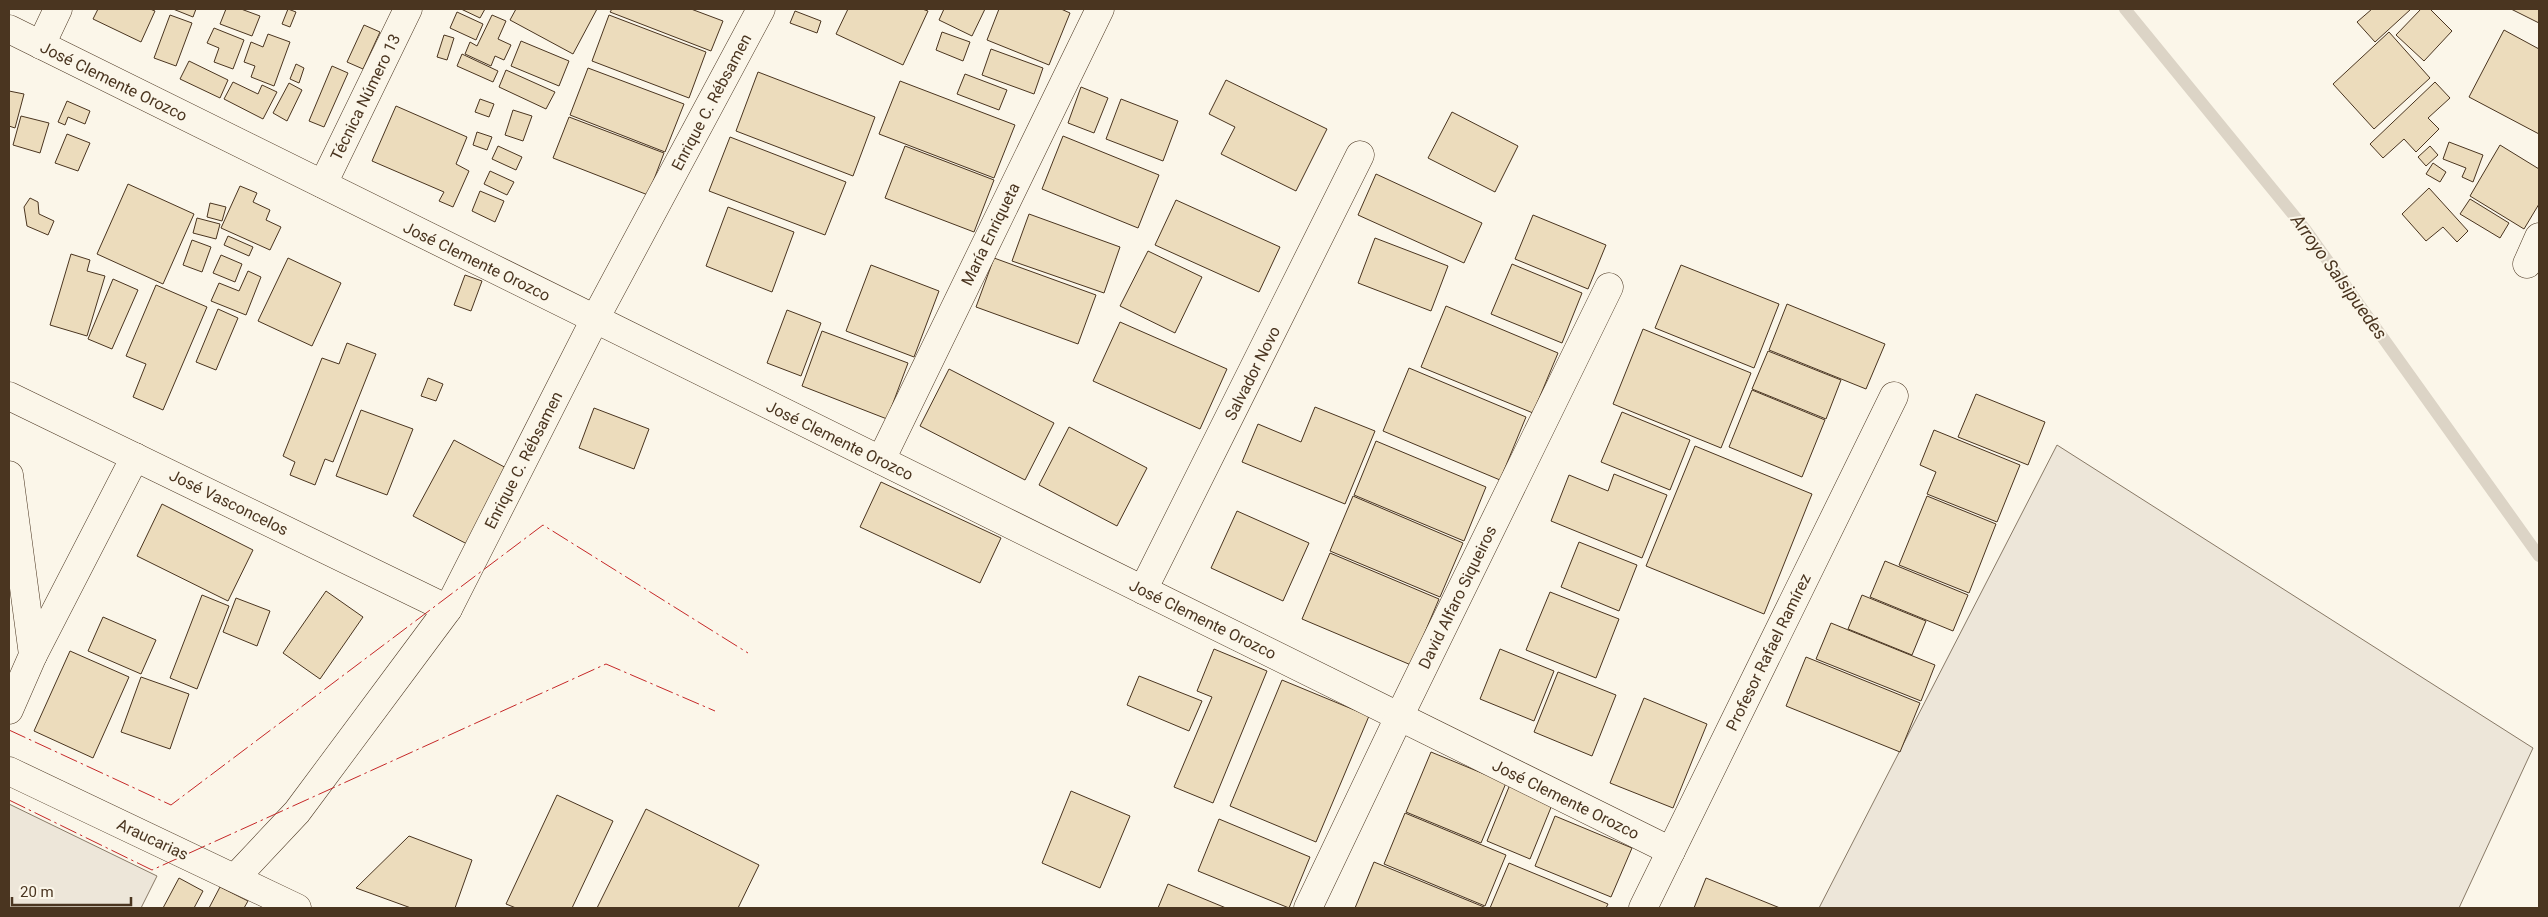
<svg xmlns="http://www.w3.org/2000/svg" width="2548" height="917" font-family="Roboto,sans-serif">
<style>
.green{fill:#ede6d9;stroke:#887966}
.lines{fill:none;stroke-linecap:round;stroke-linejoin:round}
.stream{stroke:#dcd4c6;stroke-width:12}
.building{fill:#ecdcbc;stroke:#4a3520}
.minor-casing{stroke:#4a3520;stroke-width:29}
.minor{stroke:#fbf6e9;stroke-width:28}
.power{stroke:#c62828;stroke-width:1;stroke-dasharray:18 4 2.5 4;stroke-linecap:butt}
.labels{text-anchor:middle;stroke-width:4;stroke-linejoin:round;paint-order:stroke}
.street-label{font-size:16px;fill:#4a3520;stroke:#fbf6e9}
.water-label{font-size:18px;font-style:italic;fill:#4a3520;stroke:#fbf6e9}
</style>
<rect width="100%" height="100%" fill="#fbf6e9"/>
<g class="green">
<path d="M 2057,445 L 2533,748 L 2459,908 L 1819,908 Z"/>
<path d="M 9,804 L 157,876 L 141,908 L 9,907 Z"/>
</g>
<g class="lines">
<path class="stream" d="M 2125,9 L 2305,229 L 2539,556"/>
</g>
<g class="building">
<path d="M 98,9 L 150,9 L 155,11 L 141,42 L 93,19 Z"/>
<path d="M 173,9 L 196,9 L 193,17 Z"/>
<path d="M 226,9 L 241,9 L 260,16 L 252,36 L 220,24 Z"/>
<path d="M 288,9 L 296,12 L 290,27 L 282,24 Z"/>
<path d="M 461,9 L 485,9 L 480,18 Z"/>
<path d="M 516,9 L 597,9 L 573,54 L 510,20 Z"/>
<path d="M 612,9 L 691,9 L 723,21 L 711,51 L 610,12 Z"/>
<path d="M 848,9 L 922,9 L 928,11 L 903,65 L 836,34 Z"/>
<path d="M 944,9 L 985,9 L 972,36 L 939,20 Z"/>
<path d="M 999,9 L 1061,9 L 1070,13 L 1049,65 L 987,40 Z"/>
<path d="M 2372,9 L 2411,9 L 2375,42 L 2357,22 Z"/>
<path d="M 2421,9 L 2430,9 L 2452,31 L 2424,61 L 2396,35 Z"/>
<path d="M 2511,9 L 2539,9 L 2539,23 Z"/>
<path d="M 795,11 L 821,21 L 817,33 L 790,23 Z"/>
<path d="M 457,12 L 483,24 L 476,40 L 450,28 Z"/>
<path d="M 170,15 L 192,23 L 176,66 L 154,58 Z"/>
<path d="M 492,15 L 506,21 L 498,39 L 511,45 L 504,60 L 495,56 L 491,66 L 465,54 L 470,42 L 477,46 Z"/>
<path d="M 609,15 L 706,52 L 689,98 L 592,61 Z"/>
<path d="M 364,25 L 380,32 L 363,69 L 347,62 Z"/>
<path d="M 214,28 L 244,40 L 233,69 L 214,62 L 219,48 L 207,43 Z"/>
<path d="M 2504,30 L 2539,49 L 2539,134 L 2469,97 Z"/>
<path d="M 942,32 L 970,42 L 963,61 L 936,50 Z"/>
<path d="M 2389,32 L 2430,78 L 2374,129 L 2333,84 Z"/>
<path d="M 268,34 L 290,42 L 274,86 L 251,77 L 255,66 L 244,62 L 251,42 L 263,47 Z"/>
<path d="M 444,35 L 454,38 L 447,60 L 437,57 Z"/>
<path d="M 521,41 L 569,61 L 559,86 L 511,66 Z"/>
<path d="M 991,49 L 1043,68 L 1034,94 L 982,75 Z"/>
<path d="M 462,54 L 498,71 L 493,82 L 457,66 Z"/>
<path d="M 189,61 L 228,80 L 220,98 L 180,79 Z"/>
<path d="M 296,64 L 304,68 L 299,83 L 290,79 Z"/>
<path d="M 332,66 L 348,73 L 324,127 L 309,121 Z"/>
<path d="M 588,68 L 684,104 L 665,152 L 570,115 Z"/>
<path d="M 506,70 L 555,92 L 546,109 L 499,87 Z"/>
<path d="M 758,72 L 875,117 L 853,176 L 736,131 Z"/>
<path d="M 965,74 L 1007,90 L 999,110 L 957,94 Z"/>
<path d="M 1226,80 L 1327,129 L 1296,191 L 1221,154 L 1235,127 L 1209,114 Z"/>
<path d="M 900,81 L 1015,125 L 994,178 L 879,134 Z"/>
<path d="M 233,82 L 258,94 L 262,85 L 277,92 L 263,119 L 224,99 Z"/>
<path d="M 2435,82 L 2450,98 L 2428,118 L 2439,129 L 2416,152 L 2404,139 L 2383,158 L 2370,144 Z"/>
<path d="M 289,83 L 302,90 L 287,121 L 273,113 Z"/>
<path d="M 1081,87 L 1108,98 L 1094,133 L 1068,123 Z"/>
<path d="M 9,91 L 24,94 L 15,128 L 9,126 Z"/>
<path d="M 480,99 L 494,104 L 489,117 L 475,112 Z"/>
<path d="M 1121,99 L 1178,121 L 1163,161 L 1106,139 Z"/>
<path d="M 67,101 L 90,111 L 85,124 L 68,117 L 65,125 L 58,122 Z"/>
<path d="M 396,106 L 467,137 L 456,164 L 469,171 L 453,207 L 439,201 L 444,192 L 372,161 Z"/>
<path d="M 513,110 L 532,116 L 523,141 L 505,135 Z"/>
<path d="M 1452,112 L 1518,146 L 1495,192 L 1428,158 Z"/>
<path d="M 21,116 L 49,123 L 40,153 L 13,145 Z"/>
<path d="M 569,117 L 664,153 L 648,195 L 553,158 Z"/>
<path d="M 477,132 L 492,137 L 487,150 L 473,145 Z"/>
<path d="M 67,134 L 90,143 L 78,171 L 55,163 Z"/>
<path d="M 1063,136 L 1159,175 L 1138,228 L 1042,189 Z"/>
<path d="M 730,137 L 846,182 L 825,235 L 709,191 Z"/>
<path d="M 2449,142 L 2483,155 L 2473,182 L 2462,177 L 2466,168 L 2443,159 Z"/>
<path d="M 2500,145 L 2539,169 L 2539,204 L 2524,229 L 2470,196 Z"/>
<path d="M 498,146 L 522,157 L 516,170 L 492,159 Z"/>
<path d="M 905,146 L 994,180 L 974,232 L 885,198 Z"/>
<path d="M 2430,146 L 2438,155 L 2426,166 L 2418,157 Z"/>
<path d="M 2433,163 L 2446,172 L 2440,182 L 2426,174 Z"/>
<path d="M 490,171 L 514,182 L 507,195 L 484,184 Z"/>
<path d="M 1376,174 L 1482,223 L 1464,263 L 1358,215 Z"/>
<path d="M 128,184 L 194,214 L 163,284 L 97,254 Z"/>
<path d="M 240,186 L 257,193 L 253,202 L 270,210 L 266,220 L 281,227 L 270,250 L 221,228 Z"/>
<path d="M 2429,188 L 2468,231 L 2457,242 L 2443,227 L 2426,241 L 2402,214 Z"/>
<path d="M 480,191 L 504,201 L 495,222 L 472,211 Z"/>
<path d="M 30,198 L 38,202 L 39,214 L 54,221 L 48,235 L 27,226 L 24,207 Z"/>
<path d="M 2470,199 L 2509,223 L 2500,238 L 2460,214 Z"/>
<path d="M 1176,200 L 1280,247 L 1259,292 L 1155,245 Z"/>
<path d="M 210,203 L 226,207 L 222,221 L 207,217 Z"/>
<path d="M 728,207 L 794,232 L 772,292 L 706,266 Z"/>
<path d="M 1029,214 L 1120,247 L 1104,293 L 1012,261 Z"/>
<path d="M 1533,215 L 1606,245 L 1588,289 L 1515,259 Z"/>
<path d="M 197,218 L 220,224 L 216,239 L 193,233 Z"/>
<path d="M 228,236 L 253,247 L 249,256 L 224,245 Z"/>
<path d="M 1375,238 L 1448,266 L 1431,311 L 1358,283 Z"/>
<path d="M 192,240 L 211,247 L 202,272 L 183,265 Z"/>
<path d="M 1148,251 L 1202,277 L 1175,333 L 1120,306 Z"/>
<path d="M 71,254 L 90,260 L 87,271 L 105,276 L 87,336 L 50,325 Z"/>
<path d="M 221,255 L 242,264 L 235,282 L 213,273 Z"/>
<path d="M 288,258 L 341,283 L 312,346 L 258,321 Z"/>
<path d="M 994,258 L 1096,295 L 1078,344 L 976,307 Z"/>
<path d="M 1512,264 L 1582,293 L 1562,343 L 1491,314 Z"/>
<path d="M 871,265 L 939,291 L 914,357 L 846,331 Z"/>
<path d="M 1681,265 L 1779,304 L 1754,368 L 1655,328 Z"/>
<path d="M 248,271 L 261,277 L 246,315 L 211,301 L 219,283 L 239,291 Z"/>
<path d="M 465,275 L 482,281 L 471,311 L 454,305 Z"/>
<path d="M 113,279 L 138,290 L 112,349 L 88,339 Z"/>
<path d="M 156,285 L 207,307 L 163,410 L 133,397 L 146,364 L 126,356 Z"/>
<path d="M 1787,304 L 1885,344 L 1866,389 L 1769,350 Z"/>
<path d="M 1446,306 L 1558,353 L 1533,413 L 1421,367 Z"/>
<path d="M 218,309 L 238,318 L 216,370 L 196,362 Z"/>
<path d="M 787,310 L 821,323 L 801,376 L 767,363 Z"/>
<path d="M 1120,322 L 1227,369 L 1200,429 L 1093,381 Z"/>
<path d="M 1643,329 L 1751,373 L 1721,448 L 1613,404 Z"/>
<path d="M 822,331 L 908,363 L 887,419 L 802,386 Z"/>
<path d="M 347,343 L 376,354 L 333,462 L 325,459 L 315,485 L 290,475 L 295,462 L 283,456 L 322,358 L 339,364 Z"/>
<path d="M 1768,351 L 1841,380 L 1826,419 L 1752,389 Z"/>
<path d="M 1409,368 L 1526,417 L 1500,480 L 1383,431 Z"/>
<path d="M 949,369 L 1054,423 L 1025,480 L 920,426 Z"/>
<path d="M 428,378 L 443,384 L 436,401 L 421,396 Z"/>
<path d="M 1752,390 L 1825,420 L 1802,477 L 1729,447 Z"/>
<path d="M 1976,394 L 2045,422 L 2028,465 L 1958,437 Z"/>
<path d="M 1315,407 L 1375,431 L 1345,504 L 1242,462 L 1258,424 L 1301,442 Z"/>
<path d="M 594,408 L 649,429 L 634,469 L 579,448 Z"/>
<path d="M 361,410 L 413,429 L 387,495 L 336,476 Z"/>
<path d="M 1622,412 L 1690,440 L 1670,490 L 1601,462 Z"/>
<path d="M 1069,427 L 1147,468 L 1117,526 L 1039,485 Z"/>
<path d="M 1934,430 L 2020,465 L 1997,522 L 1927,494 L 1936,472 L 1920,465 Z"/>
<path d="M 454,440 L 510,470 L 469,545 L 413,516 Z"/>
<path d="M 1376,441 L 1486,487 L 1464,541 L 1354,495 Z"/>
<path d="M 1695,446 L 1812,494 L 1764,614 L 1646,566 Z"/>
<path d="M 1614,474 L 1667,495 L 1642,558 L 1551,521 L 1569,475 L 1608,491 Z"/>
<path d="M 881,482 L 1001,538 L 980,583 L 860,527 Z"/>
<path d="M 1353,496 L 1463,543 L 1440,597 L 1330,551 Z"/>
<path d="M 1927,496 L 1996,524 L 1969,593 L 1899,565 Z"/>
<path d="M 162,504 L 253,550 L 228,601 L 137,556 Z"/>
<path d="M 1237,511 L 1309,543 L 1283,601 L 1211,568 Z"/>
<path d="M 1579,542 L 1637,565 L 1619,611 L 1561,587 Z"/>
<path d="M 1330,553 L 1439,599 L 1411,665 L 1302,619 Z"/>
<path d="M 1885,561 L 1968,595 L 1953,631 L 1870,597 Z"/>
<path d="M 326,591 L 363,617 L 320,679 L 283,653 Z"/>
<path d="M 1550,592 L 1619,619 L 1596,678 L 1526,650 Z"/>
<path d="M 202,595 L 229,606 L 197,689 L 170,678 Z"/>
<path d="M 1862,595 L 1926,621 L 1912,655 L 1848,629 Z"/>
<path d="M 236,598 L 270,611 L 257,646 L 223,632 Z"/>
<path d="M 103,617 L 156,640 L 141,674 L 88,651 Z"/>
<path d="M 1831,623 L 1935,665 L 1921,701 L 1816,659 Z"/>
<path d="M 1214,649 L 1267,671 L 1213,803 L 1174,787 L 1212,697 L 1197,691 Z"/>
<path d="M 1500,649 L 1554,671 L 1534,721 L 1480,699 Z"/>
<path d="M 70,651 L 129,677 L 93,758 L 34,731 Z"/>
<path d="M 1806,657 L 1920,703 L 1900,752 L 1786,706 Z"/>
<path d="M 1558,672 L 1616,695 L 1592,756 L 1534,732 Z"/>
<path d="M 1139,676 L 1202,701 L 1189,731 L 1127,705 Z"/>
<path d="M 141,677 L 189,694 L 170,749 L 121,732 Z"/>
<path d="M 1282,680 L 1369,716 L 1316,842 L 1230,806 Z"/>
<path d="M 1644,698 L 1707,724 L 1673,808 L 1610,783 Z"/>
<path d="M 1431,752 L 1506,783 L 1481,843 L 1406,812 Z"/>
<path d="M 1511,782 L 1554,800 L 1530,859 L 1487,841 Z"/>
<path d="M 1071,791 L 1130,816 L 1100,888 L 1042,863 Z"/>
<path d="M 557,795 L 613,821 L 572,908 L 516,908 L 506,904 Z"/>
<path d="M 646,809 L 759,865 L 738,908 L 597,908 Z"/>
<path d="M 1405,813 L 1506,855 L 1485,906 L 1384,864 Z"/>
<path d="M 1555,816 L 1632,848 L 1611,897 L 1535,866 Z"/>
<path d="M 1219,819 L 1310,857 L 1289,908 L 1198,871 Z"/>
<path d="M 409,836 L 472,860 L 455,908 L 411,908 L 356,888 Z"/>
<path d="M 1374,862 L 1484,907 L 1484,908 L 1355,908 Z"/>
<path d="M 1509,863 L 1608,904 L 1606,908 L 1490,908 Z"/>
<path d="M 179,878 L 203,891 L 194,908 L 163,908 Z"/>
<path d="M 1706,878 L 1780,908 L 1694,908 Z"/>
<path d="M 1168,884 L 1226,908 L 1158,908 Z"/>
<path d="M 220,887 L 248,901 L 244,908 L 209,908 Z"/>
</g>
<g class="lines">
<defs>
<g id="minor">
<path d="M 9,29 L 1671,851"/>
<path d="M 41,45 L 58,9"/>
<path d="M 323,184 L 408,9"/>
<path d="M 2527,264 L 2539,237"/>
<path d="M 9,396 L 448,609"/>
<path d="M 881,460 L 1100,9"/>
<path d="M 9,475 L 33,655 L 9,710"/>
<path d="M 1143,590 L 1360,155"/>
<path d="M 33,655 L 135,457"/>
<path d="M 9,771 L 297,908"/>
<path d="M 235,878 L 297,812 L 448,609 L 595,319 L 761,9"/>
<path d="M 1308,908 L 1399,717 L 1609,287"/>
<path d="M 1643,908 L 1894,396"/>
</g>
</defs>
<use href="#minor" class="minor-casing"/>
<use href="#minor" class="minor"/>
<g class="power">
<path d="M 9,730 L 171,805 L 543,525 L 748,653"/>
<path d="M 9,800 L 152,870 L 606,664 L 715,711"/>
</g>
</g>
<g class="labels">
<g class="street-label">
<text transform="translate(114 81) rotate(26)" y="6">José Clemente Orozco</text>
<text transform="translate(365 97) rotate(-64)" y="6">Técnica Número 13</text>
<text transform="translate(711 102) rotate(-62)" y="6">Enrique C. Rébsamen</text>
<text transform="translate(990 234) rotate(-64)" y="6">María Enriqueta</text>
<text transform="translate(477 261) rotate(26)" y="6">José Clemente Orozco</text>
<text transform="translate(1252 373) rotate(-63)" y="6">Salvador Novo</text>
<text transform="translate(840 440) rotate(26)" y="6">José Clemente Orozco</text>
<text transform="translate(523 460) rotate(-63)" y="6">Enrique C. Rébsamen</text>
<text transform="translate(229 502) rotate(26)" y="6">José Vasconcelos</text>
<text transform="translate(1457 597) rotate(-64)" y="6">David Alfaro Siqueiros</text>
<text transform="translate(1203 619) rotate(26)" y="6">José Clemente Orozco</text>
<text transform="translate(1768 652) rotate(-64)" y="6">Profesor Rafael Ramírez</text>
<text transform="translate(1566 799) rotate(26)" y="6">José Clemente Orozco</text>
<text transform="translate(153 839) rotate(25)" y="6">Araucarias</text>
</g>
<g class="water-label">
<text transform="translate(2339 277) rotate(54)" y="6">Arroyo Salsipuedes</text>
</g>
</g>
<rect width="2548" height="917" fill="none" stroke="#4a3520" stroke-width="20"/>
<path d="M12 897v8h119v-8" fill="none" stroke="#4a3520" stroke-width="2.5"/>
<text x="20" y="897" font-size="15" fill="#4a3520" stroke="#fbf6e9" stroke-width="4" paint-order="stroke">20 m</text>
</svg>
